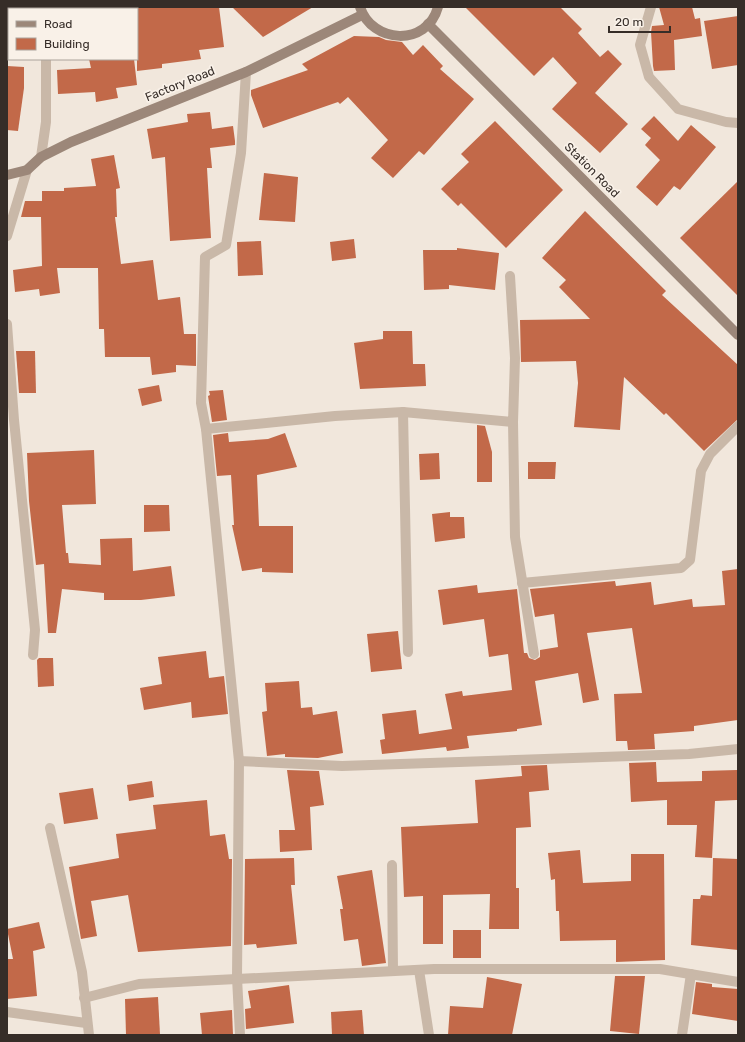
<svg xmlns="http://www.w3.org/2000/svg" width="745" height="1042" font-family="Rubik,sans-serif">
<style>
.building{fill:#c26949}
.lines{fill:none;stroke-linecap:round;stroke-linejoin:round}
.street{stroke:#c9b8a8;stroke-width:10}
.secondary{stroke:#9c8779;stroke-width:10}
.labels{text-anchor:middle;stroke-width:3.5;stroke-linejoin:round;paint-order:stroke}
.street-label{font-size:12px;fill:#362d28;stroke:#f9f1e8}
</style>
<rect width="100%" height="100%" fill="#f1e7dc"/>
<g class="building">
<path d="M 137,7 L 219,7 L 224,47 L 199,50 L 201,59 L 162,64 L 162,68 L 137,71 Z"/>
<path d="M 232,7 L 313,7 L 263,37 Z"/>
<path d="M 465,7 L 560,7 L 582,29 L 578,33 L 600,57 L 608,50 L 622,64 L 595,93 L 628,124 L 600,153 L 552,109 L 577,83 L 553,57 L 534,76 Z"/>
<path d="M 659,7 L 692,7 L 695,19 L 700,18 L 702,36 L 674,40 L 675,70 L 654,71 L 653,66 L 651,32 L 652,26 L 664,25 Z"/>
<path d="M 738,16 L 738,65 L 712,69 L 704,21 Z"/>
<path d="M 354,36 L 379,37 L 386,40 L 402,42 L 413,55 L 423,45 L 443,66 L 440,69 L 474,99 L 424,155 L 419,151 L 393,178 L 371,158 L 388,140 L 348,97 L 340,104 L 338,102 L 263,128 L 251,95 L 251,90 L 308,70 L 302,64 Z"/>
<path d="M 89,59 L 134,59 L 137,85 L 116,88 L 118,98 L 96,102 L 95,92 L 58,94 L 57,70 L 91,68 Z"/>
<path d="M 7,66 L 24,67 L 24,88 L 18,131 L 7,130 Z"/>
<path d="M 210,112 L 212,129 L 233,126 L 235,141 L 235,145 L 210,148 L 212,168 L 207,168 L 211,238 L 170,241 L 165,157 L 152,159 L 147,129 L 188,122 L 187,114 Z"/>
<path d="M 654,116 L 678,141 L 691,125 L 716,147 L 680,190 L 674,186 L 657,206 L 636,187 L 660,160 L 645,145 L 651,138 L 641,129 Z"/>
<path d="M 495,121 L 563,190 L 506,248 L 461,203 L 458,206 L 441,189 L 469,162 L 461,154 Z"/>
<path d="M 114,155 L 120,188 L 116,189 L 117,217 L 115,217 L 121,264 L 153,260 L 158,300 L 180,297 L 184,334 L 196,334 L 196,366 L 176,365 L 176,372 L 152,375 L 150,357 L 105,357 L 104,329 L 99,329 L 98,268 L 57,268 L 60,293 L 40,296 L 39,289 L 15,292 L 13,270 L 42,266 L 41,217 L 21,217 L 25,201 L 42,201 L 42,191 L 64,191 L 64,188 L 96,186 L 91,159 Z"/>
<path d="M 264,173 L 298,177 L 295,222 L 259,220 Z"/>
<path d="M 738,181 L 738,296 L 680,238 Z"/>
<path d="M 585,211 L 666,291 L 662,295 L 738,365 L 738,419 L 704,451 L 666,413 L 664,415 L 624,377 L 620,430 L 574,427 L 578,383 L 576,361 L 521,362 L 520,320 L 590,319 L 559,287 L 566,280 L 542,258 Z"/>
<path d="M 354,239 L 356,258 L 332,261 L 330,242 Z"/>
<path d="M 261,241 L 263,275 L 238,276 L 237,242 Z"/>
<path d="M 457,248 L 499,253 L 495,290 L 449,285 L 449,289 L 424,290 L 423,250 L 457,250 Z"/>
<path d="M 383,331 L 412,331 L 413,364 L 425,364 L 426,386 L 360,389 L 354,343 L 383,339 Z"/>
<path d="M 16,351 L 35,351 L 36,393 L 19,393 Z"/>
<path d="M 159,385 L 162,401 L 142,406 L 138,389 Z"/>
<path d="M 223,390 L 227,420 L 212,422 L 208,396 L 210,395 L 209,391 Z"/>
<path d="M 477,425 L 485,426 L 492,452 L 492,482 L 477,482 Z"/>
<path d="M 228,433 L 229,442 L 268,439 L 285,433 L 297,467 L 257,475 L 259,526 L 293,526 L 293,573 L 262,572 L 262,568 L 242,571 L 232,525 L 234,525 L 231,475 L 217,476 L 213,435 Z"/>
<path d="M 94,450 L 96,504 L 62,505 L 66,553 L 68,553 L 69,563 L 101,565 L 100,539 L 132,538 L 133,571 L 171,566 L 175,596 L 141,600 L 104,600 L 104,593 L 62,589 L 56,633 L 48,633 L 44,564 L 36,565 L 29,501 L 27,453 Z"/>
<path d="M 439,453 L 440,479 L 420,480 L 419,454 Z"/>
<path d="M 528,462 L 556,462 L 555,479 L 528,479 Z"/>
<path d="M 144,505 L 169,505 L 170,531 L 144,532 Z"/>
<path d="M 450,512 L 450,517 L 464,517 L 465,538 L 435,542 L 432,514 Z"/>
<path d="M 738,569 L 738,720 L 694,726 L 694,731 L 654,734 L 655,749 L 628,750 L 627,741 L 616,741 L 614,694 L 642,693 L 632,628 L 587,633 L 599,700 L 583,703 L 578,673 L 535,681 L 542,725 L 517,729 L 517,731 L 467,736 L 469,748 L 447,751 L 446,747 L 382,754 L 380,740 L 385,739 L 382,714 L 416,710 L 419,734 L 452,729 L 445,694 L 462,691 L 463,696 L 512,690 L 508,654 L 489,657 L 484,619 L 443,625 L 438,590 L 477,585 L 478,593 L 517,589 L 524,653 L 527,653 L 529,658 L 535,660 L 540,657 L 540,650 L 558,647 L 554,614 L 535,617 L 530,589 L 615,581 L 616,586 L 651,582 L 654,605 L 692,599 L 693,607 L 725,605 L 722,571 Z"/>
<path d="M 398,631 L 402,669 L 371,672 L 367,634 Z"/>
<path d="M 206,651 L 209,678 L 224,676 L 228,714 L 192,718 L 191,702 L 144,710 L 140,688 L 162,684 L 158,657 Z"/>
<path d="M 39,658 L 53,658 L 54,686 L 38,687 L 37,660 Z"/>
<path d="M 299,681 L 301,708 L 312,707 L 313,715 L 337,711 L 343,753 L 318,758 L 285,757 L 285,754 L 267,756 L 262,712 L 267,711 L 265,683 Z"/>
<path d="M 656,762 L 657,782 L 702,781 L 702,771 L 737,770 L 737,800 L 715,801 L 712,858 L 695,857 L 697,825 L 667,825 L 667,800 L 631,802 L 629,763 Z"/>
<path d="M 547,765 L 549,790 L 529,792 L 531,827 L 516,828 L 516,888 L 519,888 L 519,929 L 489,929 L 490,894 L 443,895 L 443,944 L 423,944 L 423,896 L 404,897 L 401,827 L 478,823 L 475,780 L 522,776 L 521,766 Z"/>
<path d="M 287,770 L 319,771 L 324,805 L 310,807 L 312,850 L 280,852 L 279,830 L 295,830 Z"/>
<path d="M 152,781 L 154,797 L 129,801 L 127,785 Z"/>
<path d="M 93,788 L 98,819 L 64,824 L 59,793 Z"/>
<path d="M 207,800 L 210,836 L 225,834 L 229,859 L 232,859 L 231,946 L 138,952 L 128,895 L 91,901 L 97,936 L 81,939 L 69,867 L 119,858 L 116,834 L 156,829 L 153,805 Z"/>
<path d="M 580,850 L 583,883 L 631,881 L 631,854 L 664,854 L 665,960 L 616,962 L 616,940 L 560,941 L 559,911 L 556,911 L 555,879 L 551,880 L 548,853 Z"/>
<path d="M 294,858 L 295,885 L 291,885 L 297,944 L 257,948 L 256,944 L 244,945 L 245,859 Z"/>
<path d="M 713,858 L 738,859 L 738,950 L 691,945 L 693,899 L 700,899 L 701,895 L 712,896 Z"/>
<path d="M 372,870 L 386,963 L 362,966 L 358,939 L 344,941 L 340,909 L 343,909 L 337,876 Z"/>
<path d="M 39,922 L 45,948 L 33,951 L 37,996 L 7,999 L 7,959 L 13,959 L 7,929 Z"/>
<rect x="453" y="930" width="28" height="28"/>
<path d="M 615,976 L 645,976 L 639,1034 L 610,1031 Z"/>
<path d="M 487,977 L 522,984 L 512,1035 L 448,1035 L 450,1006 L 483,1008 Z"/>
<path d="M 696,982 L 712,984 L 712,987 L 738,989 L 738,1021 L 692,1014 Z"/>
<path d="M 289,985 L 294,1023 L 246,1029 L 245,1009 L 251,1008 L 248,991 Z"/>
<path d="M 158,997 L 160,1034 L 126,1035 L 125,999 Z"/>
<path d="M 232,1010 L 233,1035 L 202,1035 L 200,1013 Z"/>
<path d="M 362,1010 L 364,1035 L 332,1035 L 331,1012 Z"/>
</g>
<g class="lines">
<g class="street">
<path d="M 651,7 L 640,45 L 649,77 L 678,109 L 726,122 L 738,123"/>
<path d="M 48,9 L 48,7"/>
<path d="M 41,157 L 46,122 L 46,59"/>
<path d="M 7,236 L 27,170"/>
<path d="M 7,324 L 14,420 L 35,630 L 33,655"/>
<path d="M 403,412 L 408,652"/>
<path d="M 513,422 L 515,537 L 534,654"/>
<path d="M 206,429 L 335,416 L 403,412 L 513,422 L 515,358 L 510,276"/>
<path d="M 522,583 L 681,568 L 690,560 L 701,471 L 710,454 L 738,426"/>
<path d="M 239,761 L 342,766 L 689,754 L 738,749"/>
<path d="M 50,828 L 82,972 L 89,1035"/>
<path d="M 392,865 L 393,971"/>
<path d="M 419,970 L 429,1035"/>
<path d="M 84,998 L 139,984 L 434,969 L 660,969 L 738,982"/>
<path d="M 7,1012 L 86,1023"/>
<path d="M 240,1035 L 237,978 L 239,761 L 206,429 L 201,403 L 205,257 L 226,245 L 241,153 L 246,72"/>
<path d="M 682,1035 L 691,974"/>
</g>
<g class="secondary">
<path d="M 360,7 C 372,44 427,47 438,7"/>
<path d="M 428,24 L 738,335"/>
<path d="M 7,175 L 27,170 L 41,157 L 71,142 L 246,72 L 362,15"/>
</g>
</g>
<g class="labels">
<g class="street-label">
<text transform="translate(180 84) rotate(-22)" y="4">Factory Road</text>
<text transform="translate(592 170) rotate(45)" y="4">Station Road</text>
</g>
</g>
<rect width="745" height="1042" fill="none" stroke="#362d28" stroke-width="16"/>
<rect x="8" y="8" width="130" height="52" fill="#f9f1e8" stroke="#aba39b"/>
<rect x="16" y="21" width="20" height="6" fill="#9c8779" stroke="#aba39b"/>
<text x="44" y="28" font-size="12" fill="#362d28">Road</text>
<rect x="16" y="38" width="20" height="12" fill="#c26949" stroke="#aba39b"/>
<text x="44" y="48" font-size="12" fill="#362d28">Building</text>
<path d="M609 26v6h61v-6" fill="none" stroke="#362d28" stroke-width="2"/>
<text x="615" y="26" font-size="12" fill="#362d28" stroke="#f9f1e8" stroke-width="3" paint-order="stroke">20 m</text>
</svg>
